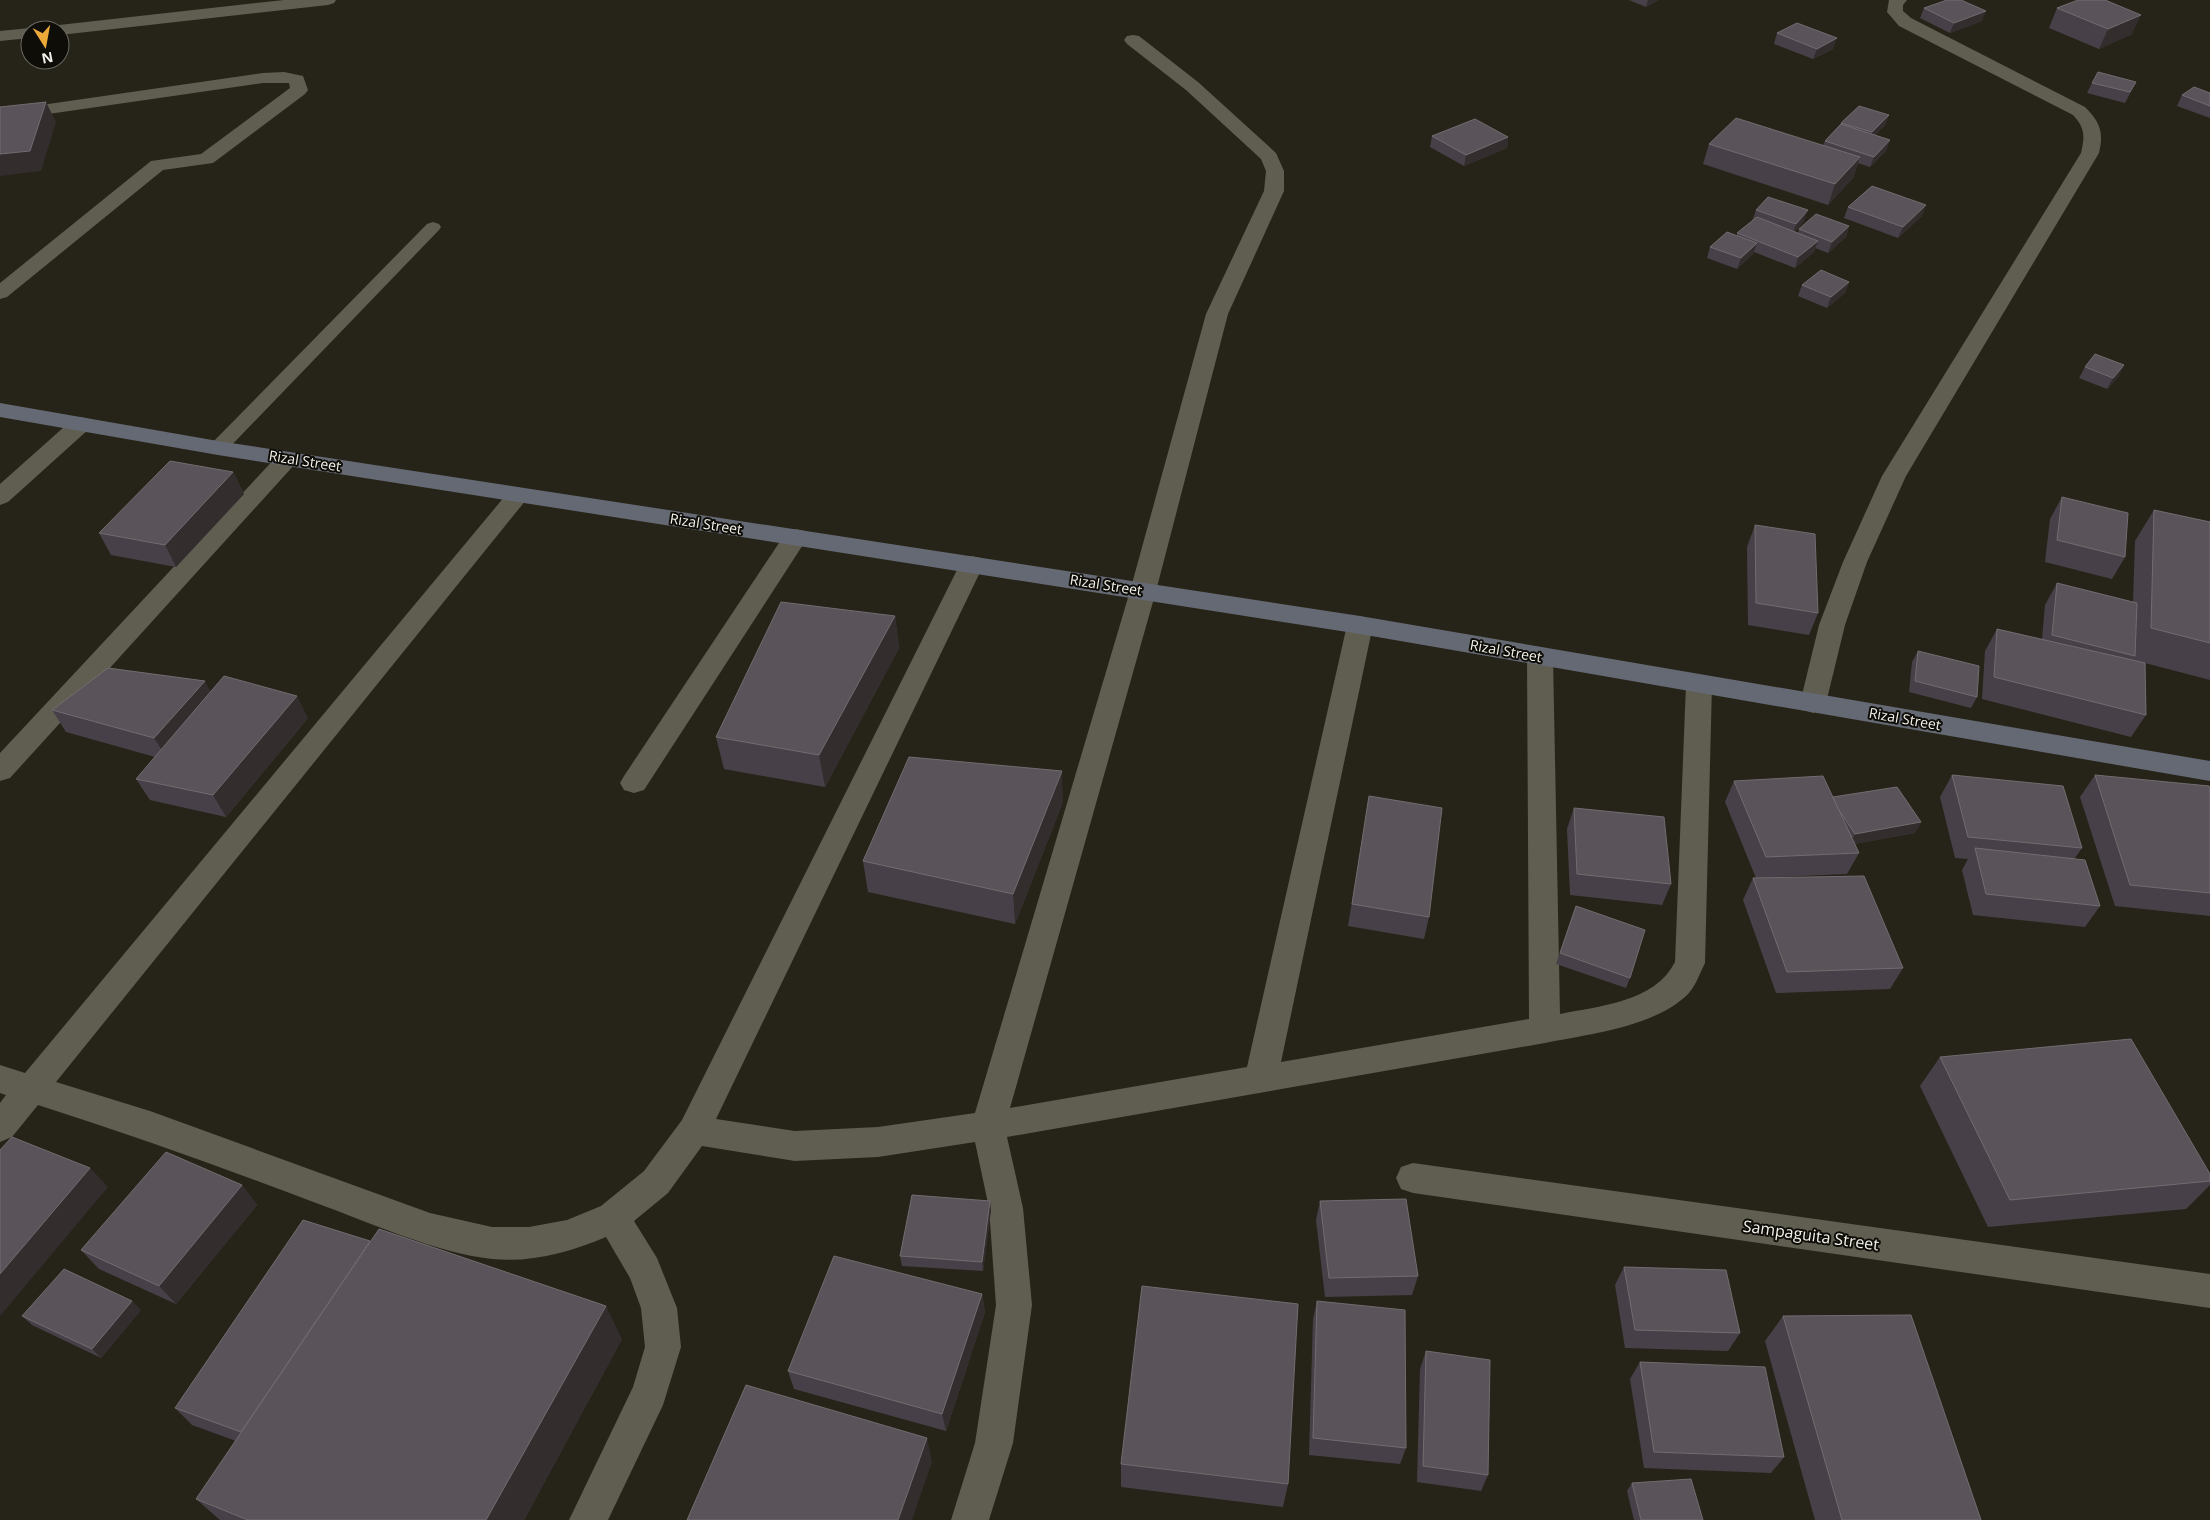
<svg xmlns="http://www.w3.org/2000/svg" width="2210" height="1520" font-family="'Open Sans',sans-serif">
<style>
.lines{fill:none;stroke-linecap:round;stroke-linejoin:round}
.lane{fill:#605d51;fill-rule:evenodd}
.street{fill:#605d51;fill-rule:evenodd}
.secondary{fill:#656973;fill-rule:evenodd}
.wall{fill:#484048}
.shaded-wall{fill:#332d2e}
.building{fill:#5a535a;stroke:#726c70}
.labels{text-anchor:middle;stroke-width:4;stroke-linejoin:round;paint-order:stroke}
.street-label{font-size:14px;fill:#f3f2eb;stroke:#0e0d08}
.near-street-label{font-size:16px;fill:#f3f2eb;stroke:#0e0d08}
</style>
<rect width="100%" height="100%" fill="#262419"/>
<g class="lines">
<path class="lane" d="M 433,222 L 439,224 L 441,227 L 439,230 L 225,452 L 211,452 L 209,448 L 211,444 L 427,224 Z"/>
<g class="street">
<path d="M 284,0 L 336,0 L 334,3 L 328,5 L 60,35 L 60,30 L 51,30 L 53,26 L 59,25 Z"/>
<path d="M 1889,0 L 1907,0 L 1903,5 L 1903,11 L 1911,18 L 2085,107 C 2100,122 2104,132 2099,153 L 1906,476 L 1867,562 L 1845,625 L 1826,703 L 1822,710 L 1813,713 L 1804,710 L 1800,703 L 1819,625 L 1843,562 L 1882,476 L 2081,153 C 2085,136 2085,128 2073,115 L 1899,26 L 1887,12 Z"/>
<path d="M 30,28 L 36,30 L 30,30 L 30,38 L 0,41 L 0,31 Z"/>
<path d="M 1133,35 L 1139,36 L 1198,82 L 1276,153 L 1284,171 L 1284,191 L 1228,314 L 1156,591 L 1010,1108 L 1247,1067 L 1347,625 L 1351,619 L 1360,616 L 1369,619 L 1373,625 L 1281,1062 L 1529,1019 L 1527,657 L 1531,651 L 1540,648 L 1549,651 L 1553,657 L 1560,1014 C 1599,1006 1655,1002 1675,962 L 1686,684 L 1690,677 L 1699,675 L 1708,677 L 1712,684 L 1705,963 C 1700,973 1696,985 1689,993 C 1656,1027 1589,1034 1545,1043 L 1007,1137 L 1023,1208 L 1032,1305 L 1013,1443 L 989,1520 L 951,1520 L 975,1443 L 996,1305 L 989,1208 L 975,1142 L 878,1157 L 795,1161 L 702,1146 L 668,1193 L 634,1221 L 657,1258 L 677,1308 L 681,1347 L 663,1405 L 608,1520 L 569,1520 L 633,1387 L 645,1347 L 641,1308 L 630,1278 L 606,1237 C 570,1252 532,1263 492,1259 C 436,1253 369,1222 316,1203 C 224,1168 132,1135 38,1105 L 12,1137 L 0,1142 L 0,1103 L 6,1095 L 0,1093 L 0,1065 L 25,1073 L 510,490 L 518,487 L 526,490 L 530,495 L 526,500 L 56,1082 L 150,1111 L 430,1213 L 492,1227 L 529,1227 L 567,1220 L 601,1206 L 644,1171 L 682,1120 L 963,558 L 972,556 L 981,558 L 984,564 L 716,1119 L 795,1131 L 878,1127 L 975,1113 L 1130,591 L 1206,314 L 1264,191 L 1266,171 L 1261,159 L 1186,90 L 1127,44 L 1124,40 L 1127,36 Z"/>
<path d="M 284,72 L 303,76 L 308,90 L 305,94 L 213,163 L 163,170 L 7,297 L 0,299 L 0,283 L 151,161 L 201,154 L 290,88 L 289,83 L 263,83 L 0,121 L 0,111 L 263,73 Z"/>
<path d="M 81,417 L 89,419 L 92,424 L 89,429 L 8,502 L 0,505 L 0,484 L 73,419 Z"/>
<path d="M 287,452 L 295,454 L 299,459 L 295,464 L 10,778 L 0,781 L 0,753 L 279,454 Z"/>
<path d="M 796,529 L 805,531 L 808,537 L 644,790 L 634,793 L 624,790 L 620,783 L 624,776 L 787,531 Z"/>
<path d="M 1413,1163 L 2210,1274 L 2210,1308 L 1413,1193 L 1401,1189 L 1396,1178 L 1401,1167 Z"/>
</g>
<path class="secondary" d="M 0,403 L 218,441 L 1360,616 L 2210,761 L 2210,781 L 1360,634 L 218,455 L 0,417 Z"/>
</g>
<g class="wall">
<path d="M 1629,0 L 1659,0 L 1646,7 Z"/>
<path d="M 1924,8 L 1982,21 L 1950,33 L 1920,18 Z"/>
<path d="M 2057,8 L 2132,34 L 2099,49 L 2049,28 Z"/>
<path d="M 1777,33 L 1833,49 L 1813,59 L 1774,44 Z"/>
<path d="M 2136,82 L 2125,103 L 2087,93 L 2092,83 Z"/>
<path d="M 2210,93 L 2210,118 L 2177,106 L 2182,95 Z"/>
<path d="M 1889,115 L 1885,125 L 1875,135 L 1890,140 L 1886,151 L 1870,167 L 1858,163 L 1853,178 L 1828,205 L 1703,164 L 1709,144 L 1823,145 L 1825,141 L 1840,125 L 1841,123 Z"/>
<path d="M 1432,136 L 1508,137 L 1507,148 L 1464,166 L 1430,147 Z"/>
<path d="M 1848,207 L 1922,216 L 1898,238 L 1844,218 Z"/>
<path d="M 1756,210 L 1804,221 L 1795,232 L 1798,233 L 1799,229 L 1849,226 L 1846,237 L 1828,253 L 1815,248 L 1814,252 L 1795,268 L 1754,252 L 1753,254 L 1737,269 L 1707,258 L 1710,247 L 1737,236 L 1737,233 L 1752,221 Z"/>
<path d="M 1849,282 L 1845,293 L 1827,308 L 1798,296 L 1802,285 Z"/>
<path d="M 2085,367 L 2119,376 L 2107,389 L 2079,378 Z"/>
<path d="M 233,472 L 244,494 L 176,567 L 111,555 L 99,533 Z"/>
<path d="M 2062,497 L 2125,557 L 2112,579 L 2045,562 L 2050,519 Z"/>
<path d="M 2154,510 L 2210,522 L 2210,680 L 2145,663 L 2146,715 L 2131,737 L 1982,699 L 1985,651 L 1997,629 L 2042,639 L 2045,605 L 2057,583 L 2133,602 L 2135,541 Z"/>
<path d="M 1755,525 L 1818,613 L 1809,635 L 1748,625 L 1747,547 Z"/>
<path d="M 895,616 L 899,648 L 825,787 L 724,769 L 716,737 Z"/>
<path d="M 1918,651 L 1977,697 L 1971,708 L 1909,692 L 1912,662 Z"/>
<path d="M 211,692 L 308,718 L 226,817 L 150,800 L 136,779 L 155,757 L 66,732 L 52,710 Z"/>
<path d="M 1952,775 L 2082,848 L 2075,858 L 2100,906 L 2085,927 L 1973,915 L 1962,870 L 1968,859 L 1955,858 L 1940,797 Z"/>
<path d="M 2095,775 L 2210,789 L 2210,916 L 2115,906 L 2080,797 Z"/>
<path d="M 1734,781 L 1833,797 L 1921,822 L 1915,833 L 1854,844 L 1859,853 L 1847,874 L 1758,878 L 1903,968 L 1890,989 L 1776,993 L 1743,900 L 1753,878 L 1756,878 L 1725,802 Z"/>
<path d="M 1369,796 L 1429,917 L 1424,939 L 1348,926 Z"/>
<path d="M 1063,802 L 1015,924 L 868,892 L 863,861 Z"/>
<path d="M 1574,808 L 1671,884 L 1662,905 L 1570,895 L 1567,829 Z"/>
<path d="M 1576,906 L 1630,978 L 1626,988 L 1556,964 Z"/>
<path d="M 1940,1057 L 2210,1174 L 2210,1185 L 2186,1209 L 1988,1227 L 1920,1086 Z"/>
<path d="M 242,1185 L 257,1205 L 176,1304 L 99,1269 L 81,1250 Z"/>
<path d="M 1320,1201 L 1418,1276 L 1412,1295 L 1325,1297 L 1316,1220 Z"/>
<path d="M 991,1210 L 983,1271 L 902,1266 L 900,1256 Z"/>
<path d="M 1624,1267 L 1740,1333 L 1728,1351 L 1625,1348 L 1615,1285 Z"/>
<path d="M 982,1294 L 985,1312 L 946,1431 L 794,1389 L 788,1371 Z"/>
<path d="M 1317,1301 L 1406,1448 L 1400,1464 L 1309,1455 L 1313,1319 Z"/>
<path d="M 141,1310 L 101,1358 L 32,1325 L 22,1316 Z"/>
<path d="M 1783,1316 L 1981,1520 L 1815,1520 L 1765,1341 Z"/>
<path d="M 622,1339 L 524,1520 L 220,1520 L 196,1499 L 236,1441 L 192,1425 L 175,1408 Z"/>
<path d="M 1426,1351 L 1488,1475 L 1481,1491 L 1417,1482 L 1420,1369 Z"/>
<path d="M 1640,1362 L 1784,1457 L 1771,1473 L 1644,1468 L 1630,1379 Z"/>
<path d="M 1121,1464 L 1288,1484 L 1283,1507 L 1121,1487 Z"/>
<path d="M 1632,1483 L 1703,1520 L 1634,1520 L 1627,1491 Z"/>
</g>
<g class="shaded-wall">
<path d="M 1648,0 L 1659,0 L 1646,7 Z"/>
<path d="M 1986,11 L 1982,21 L 1950,33 L 1954,23 Z"/>
<path d="M 2141,15 L 2132,34 L 2099,49 L 2108,29 Z"/>
<path d="M 1837,38 L 1833,49 L 1813,59 L 1817,49 Z"/>
<path d="M 46,102 L 56,122 L 41,171 L 0,176 L 0,154 Z"/>
<path d="M 1889,115 L 1885,125 L 1868,142 L 1872,132 Z"/>
<path d="M 1508,137 L 1507,148 L 1464,166 L 1466,155 Z"/>
<path d="M 1890,140 L 1886,151 L 1870,167 L 1874,157 Z"/>
<path d="M 1860,157 L 1853,178 L 1828,205 L 1835,184 Z"/>
<path d="M 1926,205 L 1922,216 L 1898,238 L 1903,227 Z"/>
<path d="M 1808,210 L 1804,221 L 1792,235 L 1796,224 Z"/>
<path d="M 1849,226 L 1846,237 L 1828,253 L 1832,242 Z"/>
<path d="M 1818,241 L 1814,252 L 1795,268 L 1798,257 Z"/>
<path d="M 1757,243 L 1753,254 L 1737,269 L 1741,258 Z"/>
<path d="M 1849,282 L 1845,293 L 1827,308 L 1831,297 Z"/>
<path d="M 2124,365 L 2119,376 L 2107,389 L 2113,378 Z"/>
<path d="M 233,472 L 244,494 L 176,567 L 165,545 Z"/>
<path d="M 895,616 L 899,648 L 825,787 L 819,755 Z"/>
<path d="M 205,681 L 217,703 L 168,760 L 154,738 Z"/>
<path d="M 297,696 L 308,718 L 226,817 L 213,795 Z"/>
<path d="M 1062,771 L 1063,802 L 1015,924 L 1013,894 Z"/>
<path d="M 1921,822 L 1915,833 L 1849,845 L 1855,834 Z"/>
<path d="M 90,1168 L 108,1187 L 0,1316 L 0,1274 Z"/>
<path d="M 242,1185 L 257,1205 L 176,1304 L 159,1286 Z"/>
<path d="M 990,1201 L 991,1210 L 983,1271 L 982,1262 Z"/>
<path d="M 982,1294 L 985,1312 L 946,1431 L 942,1414 Z"/>
<path d="M 132,1301 L 141,1310 L 101,1358 L 92,1349 Z"/>
<path d="M 606,1306 L 622,1339 L 524,1520 L 486,1520 Z"/>
<path d="M 927,1438 L 932,1462 L 912,1520 L 898,1520 Z"/>
</g>
<g class="building">
<path d="M 1947,0 L 1961,0 L 1986,11 L 1954,23 L 1924,8 Z"/>
<path d="M 2078,0 L 2105,0 L 2141,15 L 2108,29 L 2057,8 Z"/>
<path d="M 1797,23 L 1837,38 L 1817,49 L 1777,33 Z"/>
<path d="M 2098,72 L 2136,82 L 2130,92 L 2092,83 Z"/>
<path d="M 2194,87 L 2210,93 L 2210,106 L 2182,95 Z"/>
<path d="M 46,102 L 30,151 L 0,154 L 0,107 Z"/>
<path d="M 1859,106 L 1889,115 L 1872,132 L 1841,123 Z"/>
<path d="M 1736,118 L 1860,157 L 1835,184 L 1709,144 Z"/>
<path d="M 1475,119 L 1508,137 L 1466,155 L 1432,136 Z"/>
<path d="M 1841,124 L 1890,140 L 1874,157 L 1825,141 Z"/>
<path d="M 1872,186 L 1926,205 L 1903,227 L 1848,207 Z"/>
<path d="M 1768,197 L 1808,210 L 1796,224 L 1756,210 Z"/>
<path d="M 1816,214 L 1849,226 L 1832,242 L 1799,229 Z"/>
<path d="M 1757,217 L 1818,241 L 1798,257 L 1737,233 Z"/>
<path d="M 1727,232 L 1757,243 L 1741,258 L 1710,247 Z"/>
<path d="M 1821,270 L 1849,282 L 1831,297 L 1802,285 Z"/>
<path d="M 2095,354 L 2124,365 L 2113,378 L 2085,367 Z"/>
<path d="M 170,461 L 233,472 L 165,545 L 99,533 Z"/>
<path d="M 2062,497 L 2128,513 L 2125,557 L 2057,540 Z"/>
<path d="M 2154,510 L 2210,522 L 2210,643 L 2151,628 Z"/>
<path d="M 1755,525 L 1815,534 L 1818,613 L 1756,603 Z"/>
<path d="M 2057,583 L 2137,603 L 2135,656 L 2052,635 Z"/>
<path d="M 781,602 L 895,616 L 819,755 L 716,737 Z"/>
<path d="M 1997,629 L 2145,663 L 2146,715 L 1994,677 Z"/>
<path d="M 1918,651 L 1979,666 L 1977,697 L 1915,681 Z"/>
<path d="M 108,668 L 205,681 L 154,738 L 52,710 Z"/>
<path d="M 224,676 L 297,696 L 213,795 L 136,779 Z"/>
<path d="M 909,757 L 1062,771 L 1013,894 L 863,861 Z"/>
<path d="M 1952,775 L 2063,786 L 2082,848 L 1968,837 Z"/>
<path d="M 2095,775 L 2209,786 L 2210,789 L 2210,893 L 2130,885 Z"/>
<path d="M 1823,776 L 1859,853 L 1766,857 L 1734,781 Z"/>
<path d="M 1897,787 L 1921,822 L 1855,834 L 1839,810 L 1833,797 Z"/>
<path d="M 1369,796 L 1442,808 L 1429,917 L 1352,904 Z"/>
<path d="M 1574,808 L 1664,817 L 1671,884 L 1577,874 Z"/>
<path d="M 1975,848 L 2085,860 L 2100,906 L 1986,894 Z"/>
<path d="M 1864,876 L 1903,968 L 1787,972 L 1753,878 Z"/>
<path d="M 1576,906 L 1645,930 L 1630,978 L 1560,953 Z"/>
<path d="M 2131,1039 L 2210,1174 L 2210,1181 L 2010,1200 L 1940,1057 Z"/>
<path d="M 12,1137 L 90,1168 L 0,1274 L 0,1150 Z"/>
<path d="M 166,1152 L 242,1185 L 159,1286 L 81,1250 Z"/>
<path d="M 912,1195 L 990,1201 L 982,1262 L 900,1256 Z"/>
<path d="M 1406,1199 L 1418,1276 L 1329,1278 L 1320,1201 Z"/>
<path d="M 303,1220 L 370,1241 L 241,1432 L 175,1408 Z"/>
<path d="M 379,1229 L 606,1306 L 486,1520 L 248,1520 L 196,1499 Z"/>
<path d="M 834,1256 L 982,1294 L 942,1414 L 788,1371 Z"/>
<path d="M 1624,1267 L 1726,1270 L 1740,1333 L 1635,1330 Z"/>
<path d="M 64,1269 L 132,1301 L 92,1349 L 22,1316 Z"/>
<path d="M 1142,1286 L 1298,1304 L 1288,1484 L 1121,1464 Z"/>
<path d="M 1317,1301 L 1405,1310 L 1406,1448 L 1313,1438 Z"/>
<path d="M 1911,1315 L 1981,1520 L 1842,1520 L 1783,1316 Z"/>
<path d="M 1426,1351 L 1490,1360 L 1488,1475 L 1423,1466 Z"/>
<path d="M 1640,1362 L 1765,1367 L 1784,1457 L 1654,1452 Z"/>
<path d="M 746,1385 L 927,1438 L 898,1520 L 687,1520 Z"/>
<path d="M 1691,1479 L 1703,1520 L 1641,1520 L 1632,1483 Z"/>
</g>
<g class="labels">
<g class="street-label">
<text transform="translate(305 461) rotate(9)" y="5">Rizal Street</text>
<text transform="translate(706 524) rotate(9)" y="5">Rizal Street</text>
<text transform="translate(1106 585) rotate(9)" y="5">Rizal Street</text>
<text transform="translate(1506 651) rotate(10)" y="5">Rizal Street</text>
<text transform="translate(1905 719) rotate(10)" y="5">Rizal Street</text>
</g>
<g class="near-street-label">
<text transform="translate(1811 1235) rotate(8)" y="6">Sampaguita Street</text>
</g>
</g>
<g transform="translate(45 45) rotate(169)"><circle r="24" fill="#0e0d08" stroke="#6a6963"/>
<path d="M0-4L9 19L0 12L-9 19Z" fill="#eca93a"/>
<text y="-8" font-size="14" font-weight="bold" text-anchor="middle" fill="#f3f2eb">N</text>
</g>
</svg>
